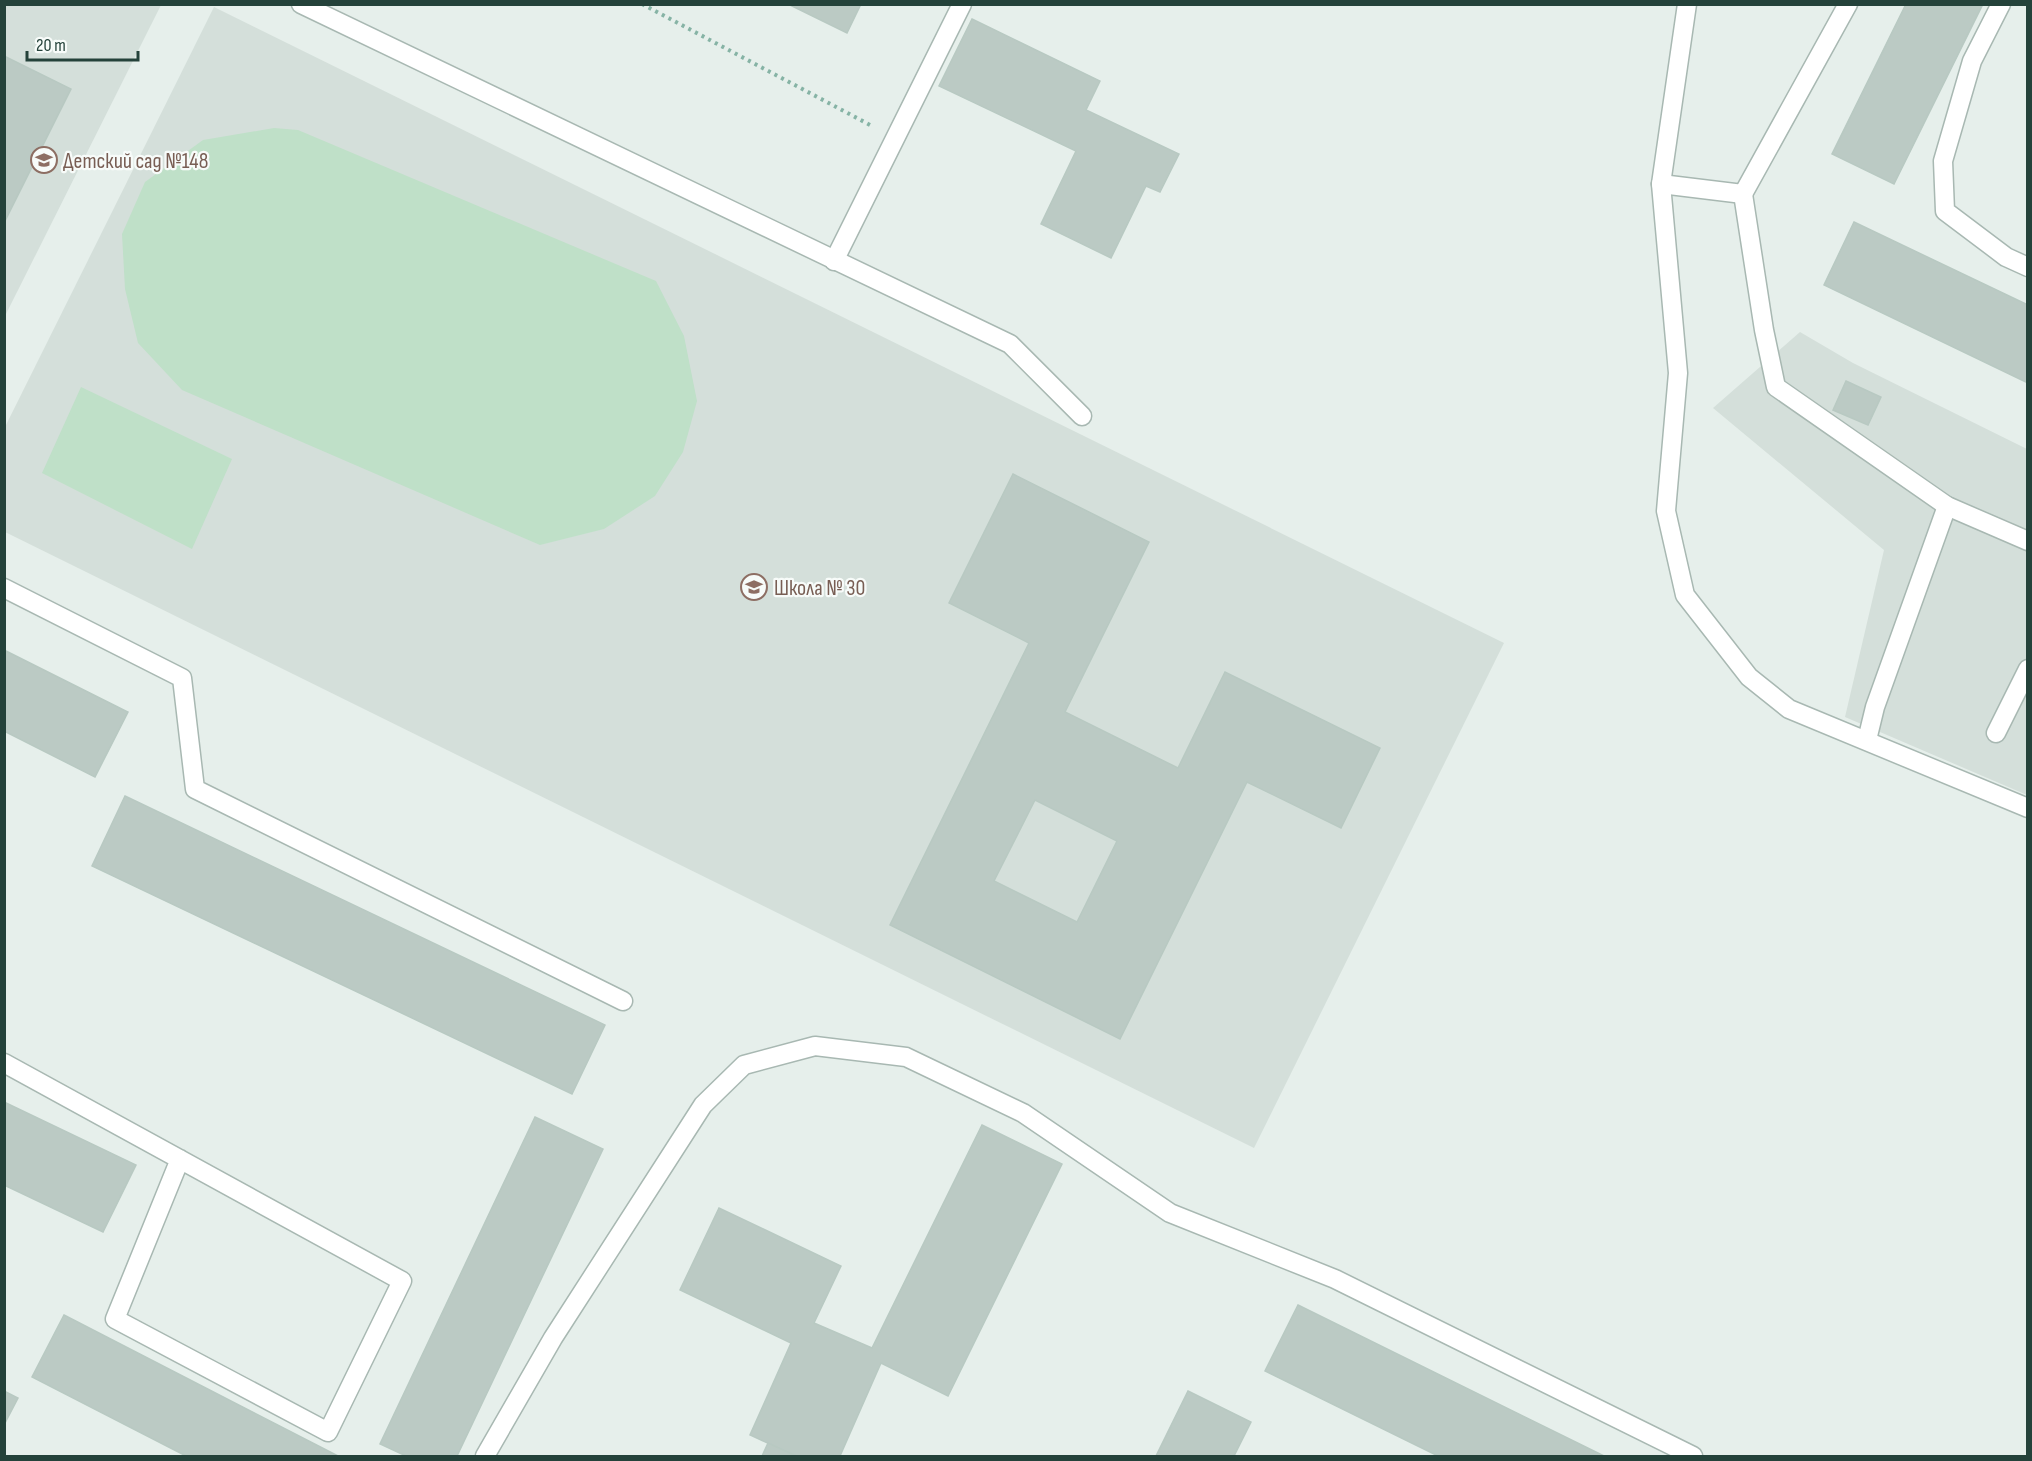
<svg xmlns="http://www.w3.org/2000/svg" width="2032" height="1461" font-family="'Sofia Sans Condensed',sans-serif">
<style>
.built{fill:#d4dfda}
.green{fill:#bfe0c8}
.building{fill:#bbcac4;stroke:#b8c9c2;stroke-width:1.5;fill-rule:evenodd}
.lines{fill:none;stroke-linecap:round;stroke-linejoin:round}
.minor-casing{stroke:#a8b8b2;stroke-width:21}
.path{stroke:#86b3a5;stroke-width:4;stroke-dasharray:3 4.5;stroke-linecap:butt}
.minor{stroke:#fff;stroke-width:18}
.labels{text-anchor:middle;stroke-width:4.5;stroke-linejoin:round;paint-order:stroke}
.education-label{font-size:22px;fill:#785e54;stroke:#f7fbf9;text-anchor:start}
</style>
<rect width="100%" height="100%" fill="#e6efeb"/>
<g class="built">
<path d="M 5,5 L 161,5 L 5,316 Z"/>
<path d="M 214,7 L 1504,643 L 1254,1148 L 5,532 L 4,429 Z"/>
<path d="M 1800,332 L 1853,363 L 2027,449 L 2027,795 L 1845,717 L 1884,550 L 1713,408 Z"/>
</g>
<g class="green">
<path d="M 274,128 L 298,130 L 656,281 L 684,336 L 697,401 L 683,452 L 655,496 L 604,529 L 540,545 L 182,390 L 138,343 L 125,289 L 122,234 L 145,182 L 203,140 Z"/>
<path d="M 81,387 L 232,459 L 192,549 L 42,473 Z"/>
</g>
<g class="building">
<path d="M 788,4 L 861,4 L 847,33 Z"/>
<path d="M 1906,4 L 1983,4 L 1894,184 L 1832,154 Z"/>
<path d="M 972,19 L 1100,81 L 1086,110 L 1179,154 L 1160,192 L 1146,186 L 1111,258 L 1041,224 L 1076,151 L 939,86 Z"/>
<path d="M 4,56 L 71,89 L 5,221 L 4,221 Z"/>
<path d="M 1854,222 L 2028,305 L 2028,383 L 1824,285 Z"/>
<path d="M 1846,381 L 1881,397 L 1868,425 L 1833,410 Z"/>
<path d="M 1013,474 L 1149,542 L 1065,712 L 1178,768 L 1225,672 L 1380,748 L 1341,828 L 1247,782 L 1120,1039 L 890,925 L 1029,643 L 949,603 ZM 1035,800 L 1117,841 L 1077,922 L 994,881 Z"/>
<path d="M 4,650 L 128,712 L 95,777 L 4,731 Z"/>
<path d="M 125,796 L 605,1025 L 572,1094 L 92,866 Z"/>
<path d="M 4,1102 L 136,1165 L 103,1232 L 4,1185 Z"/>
<path d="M 535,1117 L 603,1149 L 457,1456 L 406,1456 L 380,1444 Z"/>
<path d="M 982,1125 L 1062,1164 L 948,1396 L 881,1363 L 840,1456 L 796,1456 L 750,1435 L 791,1343 L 680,1290 L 719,1208 L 841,1266 L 814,1323 L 872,1348 Z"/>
<path d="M 1298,1305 L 1604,1456 L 1438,1456 L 1265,1371 Z"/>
<path d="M 64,1315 L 338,1456 L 186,1456 L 32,1377 Z"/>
<path d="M 4,1391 L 18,1398 L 4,1425 Z"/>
<path d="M 1188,1391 L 1251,1422 L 1234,1456 L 1156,1456 Z"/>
<path d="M 768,1443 L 796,1456 L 762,1456 Z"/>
</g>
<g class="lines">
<defs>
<g id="minor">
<path d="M 301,4 L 1010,344 L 1082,416"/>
<path d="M 1687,4 L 1661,184 L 1678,373 L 1666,511 L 1685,595 L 1749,677 L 1789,709 L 2028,808"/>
<path d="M 2001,4 L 1972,61 L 1943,161 L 1945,211 L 2006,257 L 2028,267"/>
<path d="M 1661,184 L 1743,194 L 1848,4"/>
<path d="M 1743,194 L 1764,330 L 1776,387 L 1947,506 L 2028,541"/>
<path d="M 834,261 L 962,4"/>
<path d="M 4,588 L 182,678 L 195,789 L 623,1001"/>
<path d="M 1996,733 L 2028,669"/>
<path d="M 1867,740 L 1875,707 L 1947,506"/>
<path d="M 4,1063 L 402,1281 L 328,1432 L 115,1319 L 180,1159"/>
<path d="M 485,1456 L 553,1338 L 703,1105 L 744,1065 L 815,1046 L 906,1057 L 1023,1113 L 1170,1213 L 1335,1279 L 1693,1456"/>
</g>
</defs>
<use href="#minor" class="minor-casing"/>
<path class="path" d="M 642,4 L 872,126"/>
<use href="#minor" class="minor"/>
</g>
<defs>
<symbol id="school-ring" viewBox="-11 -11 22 22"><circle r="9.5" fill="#f7fbf9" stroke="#8d6e63" stroke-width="1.5"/><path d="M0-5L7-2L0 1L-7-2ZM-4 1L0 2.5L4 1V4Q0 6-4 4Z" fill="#8d6e63"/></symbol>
</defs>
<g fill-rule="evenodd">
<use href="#school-ring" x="29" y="145" width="30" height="30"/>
<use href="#school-ring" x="739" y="572" width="30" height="30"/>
</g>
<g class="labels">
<g class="education-label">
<text x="63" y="168">Детский сад №148</text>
<text x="774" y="595">Школа № 30</text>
</g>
</g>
<rect width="2032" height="1461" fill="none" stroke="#24423a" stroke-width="12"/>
<path d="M27 51v9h111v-9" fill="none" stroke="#24423a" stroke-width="3"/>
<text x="36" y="51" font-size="18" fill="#24423a" stroke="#f7fbf9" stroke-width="4.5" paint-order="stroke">20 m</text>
</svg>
